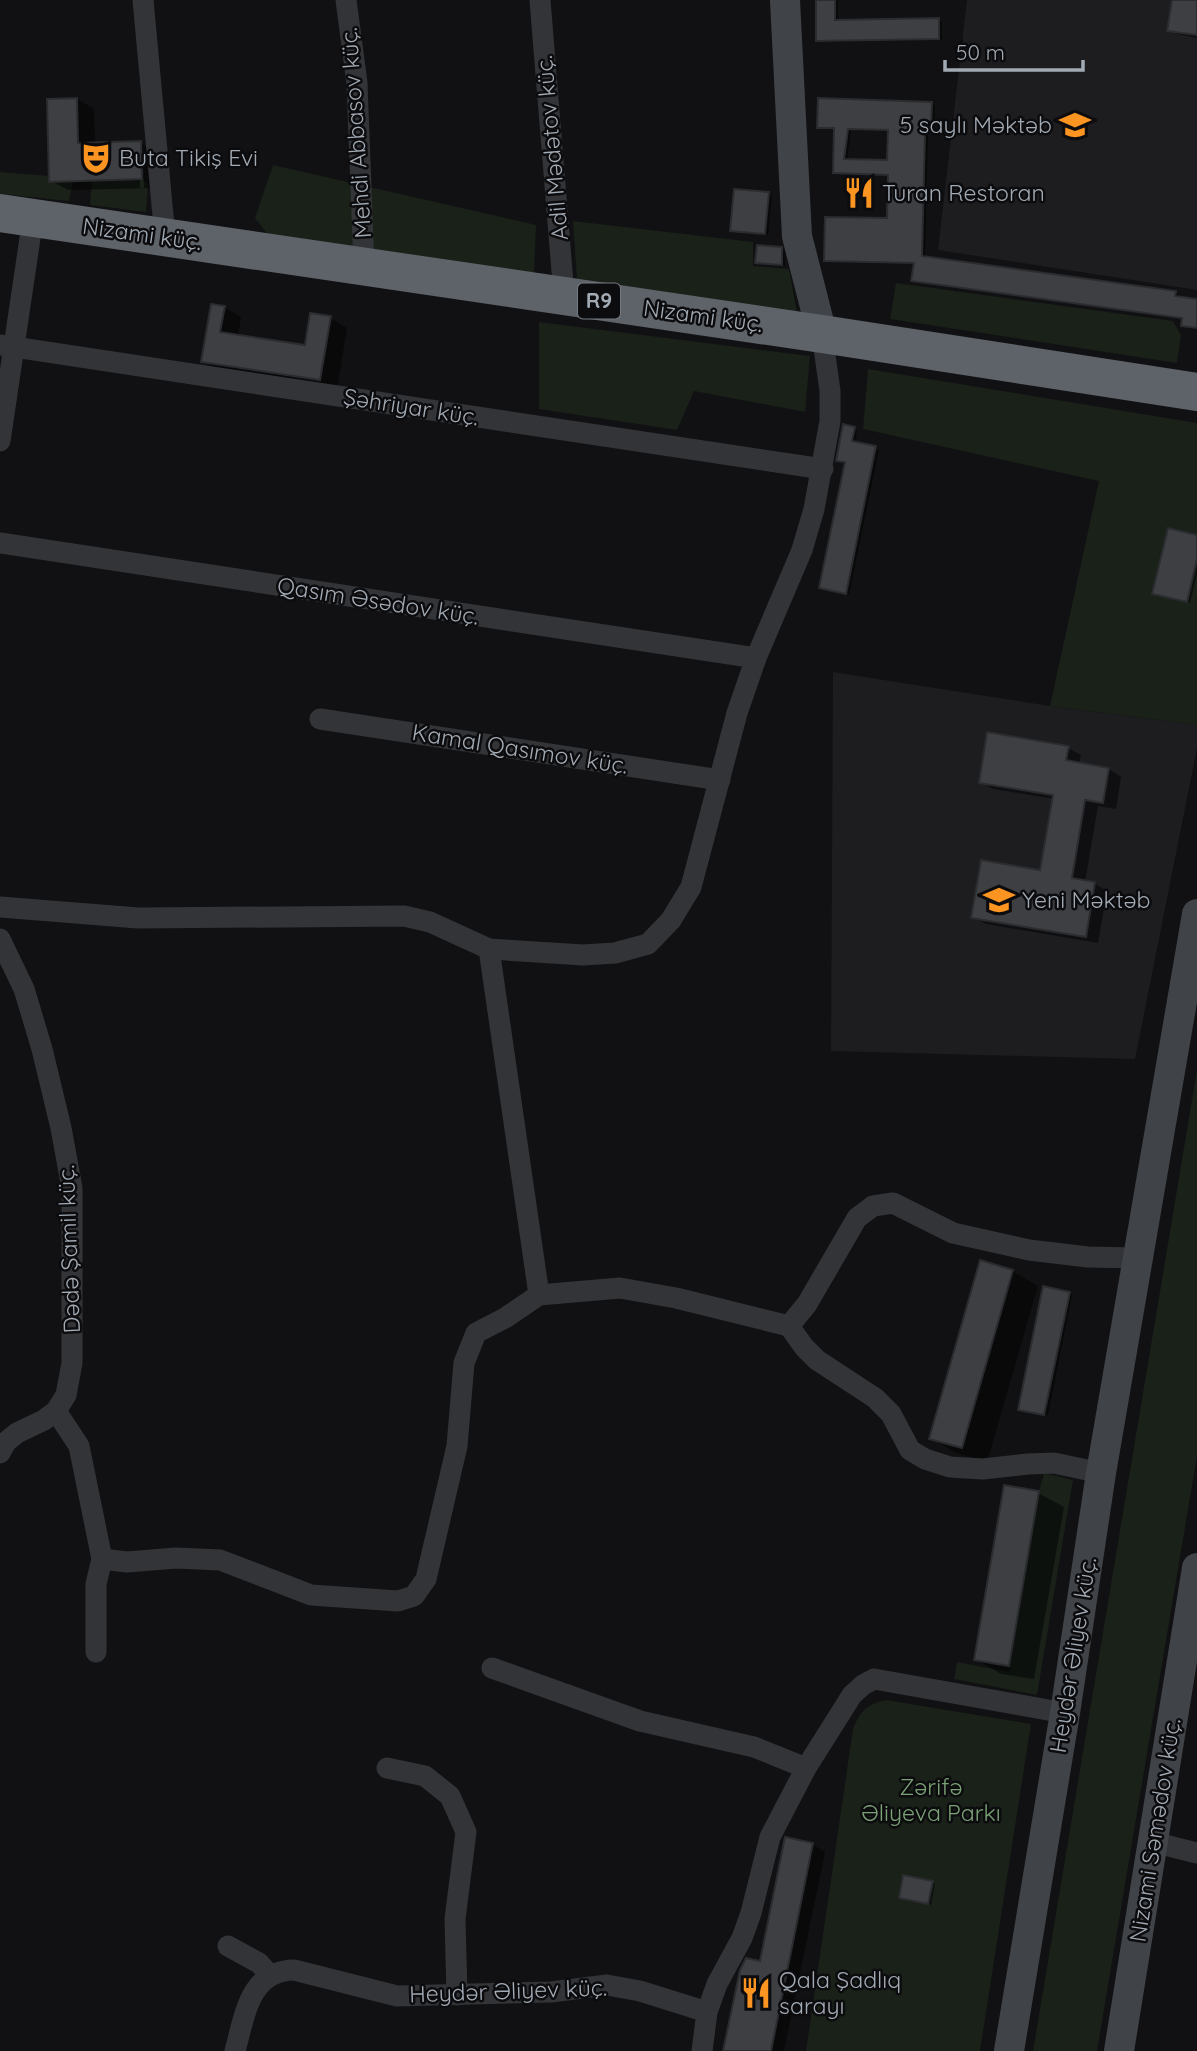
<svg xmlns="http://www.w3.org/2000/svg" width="1197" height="2051" font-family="Quicksand,sans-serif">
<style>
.built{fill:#1d1d20}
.green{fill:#192119}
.shadow{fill:#0007;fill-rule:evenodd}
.building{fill:#3d3f43;stroke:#2b2c2f;stroke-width:2;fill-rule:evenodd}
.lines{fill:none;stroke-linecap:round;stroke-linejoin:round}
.street{stroke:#323438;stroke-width:21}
.secondary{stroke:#404348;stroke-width:30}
.highway{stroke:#5e6269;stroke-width:38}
.labels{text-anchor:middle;stroke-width:5;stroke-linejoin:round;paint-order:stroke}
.shield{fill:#0c0c0e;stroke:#757b82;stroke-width:2}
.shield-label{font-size:21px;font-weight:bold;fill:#a2aab4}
.poi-label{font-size:23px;fill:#a2aab4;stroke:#0c0c0e;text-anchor:start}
.street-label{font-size:23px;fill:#a2aab4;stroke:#0c0c0e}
.park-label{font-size:23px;fill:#7ba177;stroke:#0c0c0e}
</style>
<rect width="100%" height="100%" fill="#111113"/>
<g class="built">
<path d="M 967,0 L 1197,0 L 1197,290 L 938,250 Z"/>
<path d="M 833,672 L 1050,706 L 1197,725 L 1197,748 L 1135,1059 L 831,1051 Z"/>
</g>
<g class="green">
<path d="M 273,165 L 536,225 L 534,275 L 270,237 L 255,218 Z"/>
<path d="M 0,172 L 49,176 L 73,181 L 69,201 L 0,194 Z"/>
<path d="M 142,179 L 148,184 L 146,212 L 90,205 L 92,180 Z"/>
<path d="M 573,221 L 753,242 L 753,266 L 789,269 L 797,313 L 577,280 Z"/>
<path d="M 896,283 L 1173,321 L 1181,335 L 1177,363 L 890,319 Z"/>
<path d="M 539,322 L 810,356 L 805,412 L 694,391 L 677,430 L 539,409 Z"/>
<path d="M 868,369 L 1197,423 L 1197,725 L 1050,706 L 1099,481 L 863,429 Z"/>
<path d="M 1197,1070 L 1197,1456 L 1097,2051 L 1033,2051 Z"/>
<path d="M 1044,1473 L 1073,1480 L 1037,1695 L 954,1679 L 957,1662 L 1009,1672 L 1039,1491 Z"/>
<path d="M 886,1700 L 1031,1724 L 980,2051 L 806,2051 L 853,1729 C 860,1711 867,1704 886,1700 Z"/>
</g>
<g class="shadow">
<path d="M 818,0 L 838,0 L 838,21 L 938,20 L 942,22 L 942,40 L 821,42 L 818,40 Z"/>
<path d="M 1174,0 L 1197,0 L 1197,38 L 1177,34 L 1169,30 Z"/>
<path d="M 77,99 L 94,109 L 95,144 L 140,143 L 158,153 L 158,188 L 68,190 L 51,181 ZM 139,150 L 143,150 L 144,188 L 140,188 Z"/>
<path d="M 932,104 L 935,106 L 934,133 L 928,133 L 925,258 L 1175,293 L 1179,295 L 1178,298 L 1197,300 L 1197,329 L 1183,325 L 1184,319 L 917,282 L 916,264 L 829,262 L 826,260 L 888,220 L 889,176 L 838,174 L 835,172 L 836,129 L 819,127 ZM 851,130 L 890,131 L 889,162 L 847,161 Z"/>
<path d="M 769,194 L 772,196 L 768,235 L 731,230 Z"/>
<path d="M 781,249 L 785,251 L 785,266 L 757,262 Z"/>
<path d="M 224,307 L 241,317 L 238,336 L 306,347 L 330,318 L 347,328 L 337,389 L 220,371 L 203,361 Z"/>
<path d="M 854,428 L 857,430 L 855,444 L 879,450 L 849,594 L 821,587 L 847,463 L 838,460 Z"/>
<path d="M 1197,536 L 1197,574 L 1190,603 L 1157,595 Z"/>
<path d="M 1068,748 L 1081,755 L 1079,764 L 1109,769 L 1121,777 L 1116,809 L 1098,806 L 1085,882 L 1095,884 L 1107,891 L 1098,943 L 986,924 L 973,917 L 1042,872 L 1054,799 L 993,789 L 980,782 Z"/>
<path d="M 1012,1271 L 1038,1286 L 987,1462 L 956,1453 L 931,1438 Z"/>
<path d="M 1069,1293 L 1072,1295 L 1048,1415 L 1023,1411 Z"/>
<path d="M 1038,1493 L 1064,1507 L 1034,1679 L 1001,1674 L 976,1659 Z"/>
<path d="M 812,1844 L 825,1852 L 784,2051 L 725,2051 Z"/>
<path d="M 932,1882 L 935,1884 L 931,1905 L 901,1898 Z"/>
</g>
<g class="building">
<path d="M 816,0 L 835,0 L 835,20 L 939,18 L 939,39 L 816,41 Z"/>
<path d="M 1172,0 L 1197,0 L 1197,35 L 1167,31 Z"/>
<path d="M 77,98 L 78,143 L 141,141 L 142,179 L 49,182 L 47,99 Z"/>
<path d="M 818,98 L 932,102 L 931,132 L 925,132 L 922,256 L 1176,291 L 1175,296 L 1197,299 L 1197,328 L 1181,326 L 1182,318 L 911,281 L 914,263 L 824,261 L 825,217 L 887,218 L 888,175 L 833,173 L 834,128 L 817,128 ZM 848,129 L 888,130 L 887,160 L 844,159 Z"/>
<path d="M 734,189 L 769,192 L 765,234 L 730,231 Z"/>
<path d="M 757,245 L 782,247 L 782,265 L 755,263 Z"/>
<path d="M 211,304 L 225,306 L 220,332 L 305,345 L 310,313 L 331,316 L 320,380 L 201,362 Z"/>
<path d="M 843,424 L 855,427 L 852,441 L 876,446 L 846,594 L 819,588 L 845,462 L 836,461 Z"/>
<path d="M 1168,528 L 1197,535 L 1197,559 L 1187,602 L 1152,594 Z"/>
<path d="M 987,732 L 1069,746 L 1066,760 L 1109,768 L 1103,803 L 1085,800 L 1072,878 L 1095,882 L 1086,937 L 971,918 L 981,860 L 1040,870 L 1053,795 L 979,783 Z"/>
<path d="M 980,1260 L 1013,1270 L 962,1448 L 929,1439 Z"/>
<path d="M 1043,1286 L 1070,1292 L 1044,1415 L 1018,1410 Z"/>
<path d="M 1004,1485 L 1039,1491 L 1009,1666 L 974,1660 Z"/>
<path d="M 785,1837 L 813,1843 L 771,2051 L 723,2051 L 740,1970 L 746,1958 L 760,1961 Z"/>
<path d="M 903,1875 L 933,1881 L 928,1904 L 899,1898 Z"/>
</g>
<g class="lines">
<g class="street">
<path d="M 143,0 L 165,237"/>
<path d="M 346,0 L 357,83 L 364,267"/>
<path d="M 540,0 L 564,296"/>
<path d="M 0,345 L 823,469"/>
<path d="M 0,441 L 33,218"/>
<path d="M 0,543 L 756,658"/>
<path d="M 320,719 L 720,780"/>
<path d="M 0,907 L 138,918 L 404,916 L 430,922 L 489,949 L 583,955 L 615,953 L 648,944 L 671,920 L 691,887 L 737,713 L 756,658 L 802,550 L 814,509 L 830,421 L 830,391 L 822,334"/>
<path d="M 0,939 L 24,989 L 42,1049 L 61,1128 L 72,1188 L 72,1363 L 66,1395 L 56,1411 L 44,1420 L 17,1433 L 6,1442 L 0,1453"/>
<path d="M 489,949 L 539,1295"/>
<path d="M 789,1326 L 804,1347 L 817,1360 L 875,1398 L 891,1414 L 910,1450 L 925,1459 L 950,1467 L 983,1469 L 1028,1464 L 1054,1463 L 1101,1473"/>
<path d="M 56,1411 L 79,1446 L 102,1559 L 96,1584 L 96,1652"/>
<path d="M 102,1559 L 127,1562 L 176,1558 L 220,1560 L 311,1595 L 398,1601 L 414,1596 L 426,1579 L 457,1446 L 464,1363 L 476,1333 L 505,1318 L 539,1295 L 620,1288 L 676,1298 L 789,1326 L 807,1304 L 857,1218 L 873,1206 L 893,1203 L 953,1233 L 1029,1250 L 1088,1257 L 1137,1258"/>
<path d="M 492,1668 L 640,1721 L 754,1747 L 806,1768"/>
<path d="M 387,1768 L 425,1776 L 450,1796 L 466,1832 L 455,1919 L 457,1995"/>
<path d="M 1153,1842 L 1197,1853"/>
<path d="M 228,1946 L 259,1963 L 269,1974"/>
<path d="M 235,2051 C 245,2015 249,1971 294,1970 L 397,1996 L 551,1992 L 607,1985 L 640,1991 L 707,2012"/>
<path d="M 702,2051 L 707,2012 L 717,1984 L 742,1938 L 751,1913 L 770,1837 L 806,1768 L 852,1695 L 863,1685 L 874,1679 L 1065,1713"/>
</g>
<g class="secondary">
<path d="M 785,0 L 797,236 L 822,334"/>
<path d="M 1009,2051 L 1065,1713 L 1101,1473 L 1197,914"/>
<path d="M 1119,2051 L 1197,1568"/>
</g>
<path class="highway" d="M 0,213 L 822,334 L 1197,392"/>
</g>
<defs>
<symbol id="school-bare" viewBox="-9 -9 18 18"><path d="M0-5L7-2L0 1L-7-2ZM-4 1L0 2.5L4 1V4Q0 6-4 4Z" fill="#fb9421" stroke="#0c0c0e" stroke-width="2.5" paint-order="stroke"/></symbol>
<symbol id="theatre-bare" viewBox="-9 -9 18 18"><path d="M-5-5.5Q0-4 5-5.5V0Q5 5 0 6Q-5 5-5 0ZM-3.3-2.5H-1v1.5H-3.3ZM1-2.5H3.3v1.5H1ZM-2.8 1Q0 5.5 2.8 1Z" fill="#fb9421" stroke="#0c0c0e" stroke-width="2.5" paint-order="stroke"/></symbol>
<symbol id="restaurant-bare" viewBox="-9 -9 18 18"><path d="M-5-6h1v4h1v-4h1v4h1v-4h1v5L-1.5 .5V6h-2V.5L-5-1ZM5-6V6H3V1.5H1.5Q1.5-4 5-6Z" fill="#fb9421" stroke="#0c0c0e" stroke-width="2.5" paint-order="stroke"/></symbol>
</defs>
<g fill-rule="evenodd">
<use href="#school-bare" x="1053" y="103" width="44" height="44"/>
<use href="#theatre-bare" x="74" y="136" width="44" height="44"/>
<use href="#restaurant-bare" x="837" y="171" width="44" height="44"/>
<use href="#school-bare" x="977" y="878" width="44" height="44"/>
<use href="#restaurant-bare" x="734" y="1971" width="44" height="44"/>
</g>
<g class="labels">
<rect class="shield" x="578" y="283.5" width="42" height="35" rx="5"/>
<g class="shield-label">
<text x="599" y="308">R9</text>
</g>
<g class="poi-label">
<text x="1052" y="133" text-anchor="end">5 saylı Məktəb</text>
<text x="119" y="166">Buta Tikiş Evi</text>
<text x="882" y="201">Turan Restoran</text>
<text x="1022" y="908">Yeni Məktəb</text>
<text x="779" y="1988">Qala Şadlıq<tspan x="779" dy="26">sarayı</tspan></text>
</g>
<g class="street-label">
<text transform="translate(356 133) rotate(-94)" y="8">Mehdi Abbasov küç.</text>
<text transform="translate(552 148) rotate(-95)" y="8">Adil Mədətov küç.</text>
<text transform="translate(142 234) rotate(8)" y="8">Nizami küç.</text>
<text transform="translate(703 316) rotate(8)" y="8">Nizami küç.</text>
<text transform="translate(411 407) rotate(9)" y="8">Şəhriyar küç.</text>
<text transform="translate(378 601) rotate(9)" y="8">Qasım Əsədov küç.</text>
<text transform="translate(520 749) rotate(9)" y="8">Kamal Qasımov küç.</text>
<text transform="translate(69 1249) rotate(-92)" y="8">Dədə Şamil küç.</text>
<text transform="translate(1073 1655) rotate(-81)" y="8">Heydər Əliyev küç.</text>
<text transform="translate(1155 1830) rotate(-81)" y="8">Nizami Səmədov küç.</text>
<text transform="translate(508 1991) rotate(-2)" y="8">Heydər Əliyev küç.</text>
</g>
<g class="park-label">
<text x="931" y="1795">Zərifə<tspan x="931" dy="26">Əliyeva Parkı</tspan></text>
</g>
</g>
<path d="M945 60v10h138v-10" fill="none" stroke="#a2aab4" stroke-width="3.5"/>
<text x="956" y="60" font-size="21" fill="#a2aab4" stroke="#0c0c0e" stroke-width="5" paint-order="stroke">50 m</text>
</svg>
